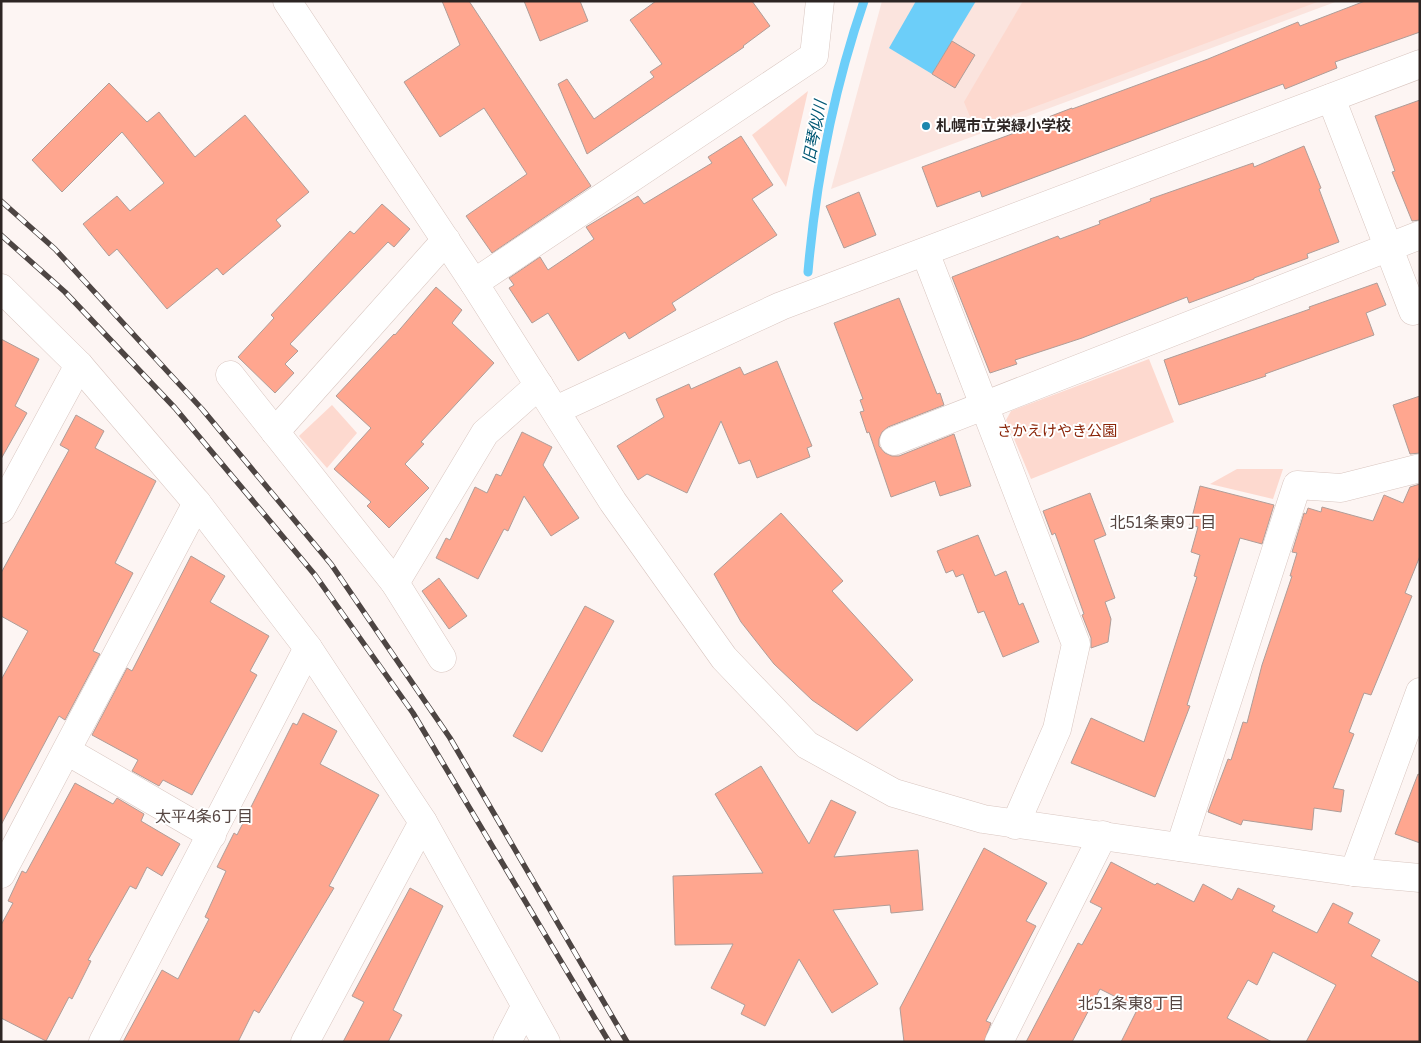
<svg xmlns="http://www.w3.org/2000/svg" width="1421" height="1043" font-family="Helvetica,'Noto Sans JP',sans-serif">
<style>
.built{fill:#fbe4de}
.green{fill:#fdd9cf}
.water{fill:#6ccef9}
.lines{fill:none;stroke-linecap:round;stroke-linejoin:round}
.stream{stroke:#6ccef9;stroke-width:9}
.building{fill:#ffa68f;stroke:#af9d98}
.street-casing{stroke:#d9c6c0;stroke-width:29}
.street{stroke:#fff;stroke-width:28}
.rail-casing{stroke:#4d4543;stroke-width:5.5}
.rail{stroke:#fff;stroke-width:4;stroke-dasharray:11;stroke-linecap:butt}
.poi-dot{fill:#1b87ae;stroke:#fff;stroke-width:2}
.labels{text-anchor:middle;stroke-width:4;stroke-linejoin:round;paint-order:stroke}
.poi-label{font-size:15px;font-weight:bold;fill:#2d2523;stroke:#fff;text-anchor:start}
.park-label{font-size:15px;fill:#8a2509;stroke:#fff}
.water-label{font-size:16px;font-style:italic;fill:#025875;stroke:#fff}
.neighbourhood-label{font-size:16px;fill:#564642;stroke:#fff}
</style>
<rect width="100%" height="100%" fill="#fdf5f3"/>
<path class="built" d="M 882,1 L 1338,1 L 831,189 Z"/>
<g class="green">
<path d="M 1023,1 L 1320,1 L 975,129 L 964,102 Z"/>
<path d="M 808,91 L 786,187 L 752,135 Z"/>
<path d="M 1149,359 L 1174,422 L 1031,479 L 1006,420 L 1011,411 Z"/>
<path d="M 332,405 L 357,433 L 327,468 L 299,436 Z"/>
<path d="M 1237,469 L 1283,469 L 1273,499 L 1210,484 Z"/>
</g>
<path class="water" d="M 916,1 L 976,1 L 932,74 L 889,48 Z"/>
<g class="lines">
<path class="stream" d="M 808,272 C 816,180 834,88 864,1"/>
</g>
<g class="building">
<path d="M 442,1 L 469,1 L 591,186 L 492,253 L 466,216 L 527,174 L 484,108 L 440,137 L 404,82 L 460,45 Z"/>
<path d="M 524,1 L 580,1 L 588,21 L 540,41 Z"/>
<path d="M 656,1 L 752,1 L 770,26 L 743,46 L 744,47 L 587,154 L 558,84 L 567,79 L 594,119 L 654,77 L 650,72 L 662,64 L 630,20 Z"/>
<path d="M 1365,1 L 1420,1 L 1420,32 L 1335,62 L 1337,68 L 1285,89 L 1283,84 L 982,197 L 980,191 L 937,207 L 922,167 L 1039,124 L 1038,121 L 1072,108 L 1072,109 L 1208,59 L 1298,22 L 1300,26 Z"/>
<path d="M 952,41 L 975,55 L 955,88 L 932,74 Z"/>
<path d="M 109,83 L 147,122 L 159,112 L 195,157 L 245,115 L 309,192 L 276,220 L 281,226 L 223,275 L 217,268 L 167,309 L 117,249 L 109,256 L 83,224 L 117,196 L 130,211 L 164,183 L 122,132 L 62,192 L 32,160 Z"/>
<path d="M 1420,100 L 1420,220 L 1412,221 L 1392,172 L 1395,171 L 1375,116 Z"/>
<path d="M 741,136 L 773,185 L 752,199 L 777,235 L 672,303 L 676,310 L 629,339 L 625,332 L 578,361 L 548,313 L 532,323 L 509,288 L 514,285 L 509,278 L 540,257 L 548,270 L 594,239 L 586,227 L 638,196 L 644,204 L 712,163 L 708,157 Z"/>
<path d="M 1304,146 L 1321,188 L 1319,189 L 1339,242 L 1307,254 L 1308,258 L 1254,278 L 1254,279 L 1189,303 L 1187,297 L 1082,338 L 1015,360 L 1017,364 L 990,373 L 952,277 L 1058,236 L 1060,239 L 1100,224 L 1099,221 L 1151,201 L 1150,199 L 1253,163 L 1254,167 Z"/>
<path d="M 859,192 L 876,235 L 844,248 L 826,206 Z"/>
<path d="M 382,204 L 410,229 L 394,247 L 388,242 L 290,344 L 298,351 L 285,364 L 294,373 L 275,393 L 238,357 L 274,318 L 271,315 L 350,231 L 354,234 Z"/>
<path d="M 1377,283 L 1386,305 L 1366,313 L 1374,335 L 1265,374 L 1266,376 L 1179,405 L 1164,360 L 1310,309 L 1309,307 Z"/>
<path d="M 436,287 L 462,310 L 452,323 L 494,363 L 421,442 L 424,444 L 405,464 L 429,488 L 389,528 L 367,506 L 371,502 L 334,469 L 371,428 L 336,396 L 394,334 L 395,335 Z"/>
<path d="M 899,298 L 937,394 L 940,393 L 944,405 L 888,427 L 882,432 L 879,439 L 879,446 L 885,453 L 892,456 L 899,456 L 954,434 L 971,486 L 940,496 L 935,481 L 891,497 L 869,432 L 867,433 L 860,412 L 864,411 L 860,400 L 863,399 L 834,323 Z"/>
<path d="M 1,339 L 39,359 L 15,406 L 27,413 L 1,459 Z"/>
<path d="M 777,361 L 812,446 L 807,448 L 810,457 L 757,478 L 750,460 L 739,464 L 721,421 L 687,493 L 647,474 L 638,480 L 617,446 L 664,417 L 656,399 L 689,384 L 691,389 L 740,367 L 744,375 Z"/>
<path d="M 1420,396 L 1420,453 L 1410,454 L 1393,405 Z"/>
<path d="M 76,415 L 104,431 L 95,448 L 156,481 L 115,563 L 133,573 L 93,651 L 100,654 L 65,720 L 59,716 L 1,825 L 1,680 L 28,631 L 1,616 L 1,573 L 69,450 L 60,445 Z"/>
<path d="M 522,432 L 552,447 L 543,465 L 579,518 L 551,536 L 524,496 L 508,531 L 504,529 L 478,579 L 436,558 L 446,538 L 450,540 L 475,487 L 487,493 L 496,474 L 501,476 Z"/>
<path d="M 1420,484 L 1420,556 L 1405,593 L 1412,596 L 1371,695 L 1364,693 L 1349,732 L 1354,734 L 1333,788 L 1344,790 L 1341,812 L 1314,808 L 1312,830 L 1243,820 L 1241,825 L 1208,812 L 1228,759 L 1231,760 L 1243,722 L 1247,723 L 1262,665 L 1292,576 L 1290,576 L 1297,553 L 1292,552 L 1304,513 L 1306,514 L 1308,508 L 1321,512 L 1322,507 L 1373,521 L 1384,495 L 1403,503 L 1410,487 Z"/>
<path d="M 1200,486 L 1274,505 L 1262,544 L 1240,538 L 1187,705 L 1190,706 L 1155,797 L 1071,763 L 1091,718 L 1144,742 L 1197,577 L 1194,576 L 1200,555 L 1191,552 L 1198,527 L 1190,525 Z"/>
<path d="M 1090,493 L 1106,535 L 1094,540 L 1115,598 L 1105,602 L 1111,619 L 1108,642 L 1091,648 L 1091,638 L 1082,615 L 1084,614 L 1055,533 L 1052,535 L 1043,511 Z"/>
<path d="M 781,513 L 843,581 L 832,591 L 913,680 L 857,731 L 812,700 L 774,664 L 741,622 L 714,574 Z"/>
<path d="M 978,535 L 995,576 L 1006,571 L 1019,605 L 1023,603 L 1039,642 L 1003,657 L 984,611 L 978,613 L 963,574 L 956,577 L 953,570 L 946,573 L 937,551 Z"/>
<path d="M 191,556 L 225,576 L 210,602 L 269,636 L 250,671 L 257,675 L 192,795 L 163,780 L 159,786 L 132,771 L 138,760 L 92,735 L 127,668 L 132,671 Z"/>
<path d="M 439,578 L 467,616 L 449,629 L 422,591 Z"/>
<path d="M 585,606 L 614,621 L 542,752 L 513,736 Z"/>
<path d="M 303,713 L 337,731 L 320,764 L 379,795 L 329,886 L 334,888 L 259,1013 L 254,1010 L 238,1042 L 123,1042 L 162,970 L 178,979 L 209,919 L 205,917 L 226,871 L 217,867 L 234,833 L 237,835 L 293,723 L 297,725 Z"/>
<path d="M 761,766 L 809,844 L 831,800 L 856,812 L 834,857 L 918,850 L 923,910 L 891,913 L 890,905 L 833,910 L 878,984 L 832,1013 L 799,959 L 765,1026 L 741,1014 L 745,1005 L 711,988 L 733,944 L 675,945 L 673,876 L 763,873 L 715,794 Z"/>
<path d="M 1418,774 L 1420,775 L 1420,843 L 1395,834 Z"/>
<path d="M 75,783 L 113,804 L 117,798 L 144,814 L 141,821 L 180,844 L 162,876 L 147,867 L 136,889 L 130,886 L 88,960 L 91,961 L 72,999 L 69,997 L 46,1041 L 1,1018 L 1,925 L 13,903 L 8,901 L 22,871 L 26,873 Z"/>
<path d="M 984,848 L 1047,883 L 1026,921 L 1036,926 L 986,1021 L 991,1023 L 984,1042 L 904,1042 L 900,1008 Z"/>
<path d="M 1111,862 L 1155,885 L 1157,883 L 1194,902 L 1203,884 L 1232,900 L 1238,888 L 1275,906 L 1272,911 L 1317,933 L 1333,903 L 1353,913 L 1348,923 L 1380,940 L 1371,956 L 1420,983 L 1420,1042 L 1306,1042 L 1336,985 L 1273,952 L 1257,985 L 1248,980 L 1227,1018 L 1272,1042 L 1121,1042 L 1138,1008 L 1100,989 L 1072,1042 L 1026,1042 L 1078,943 L 1082,945 L 1102,908 L 1090,902 Z"/>
<path d="M 410,888 L 443,906 L 393,1010 L 402,1015 L 388,1042 L 343,1042 L 364,1002 L 352,996 Z"/>
</g>
<g class="lines">
<defs>
<g id="street">
<path d="M 287,1 L 474,283 L 613,502 L 724,658 L 807,745 L 894,793 L 983,819 L 1354,872 L 1420,878"/>
<path d="M 1331,98 L 1413,311"/>
<path d="M 925,252 L 1076,644 L 1057,729 L 1015,825"/>
<path d="M 474,283 L 814,56 L 820,1"/>
<path d="M 1,288 L 79,365 L 197,503 L 308,648 L 423,822 L 546,1042"/>
<path d="M 230,375 L 395,583 L 442,658"/>
<path d="M 556,410 L 781,306 L 1420,64"/>
<path d="M 275,432 L 446,240"/>
<path d="M 894,441 L 1420,235"/>
<path d="M 1,509 L 79,365"/>
<path d="M 395,583 L 485,433 L 539,385"/>
<path d="M 67,751 L 212,835"/>
<path d="M 1180,847 L 1297,485 L 1341,488 L 1420,468"/>
<path d="M 1354,872 L 1420,692"/>
<path d="M 1,874 L 197,503"/>
<path d="M 103,1042 L 308,648"/>
<path d="M 305,1042 L 423,822"/>
<path d="M 507,1042 L 525,1007"/>
<path d="M 999,1042 L 1103,835"/>
</g>
</defs>
<use href="#street" class="street-casing"/>
<use href="#street" class="street"/>
<defs>
<g id="rail">
<path d="M 1,201 L 55,249 L 202,409 L 331,564 L 450,738 L 627,1042"/>
<path d="M 1,235 L 65,292 L 175,408 L 315,575 L 413,713 L 609,1042"/>
</g>
</defs>
<use href="#rail" class="rail-casing"/>
<use href="#rail" class="rail"/>
</g>
<circle class="poi-dot" cx="926" cy="126" r="5"/>
<g class="labels">
<g class="poi-label">
<text x="936" y="131">札幌市立栄緑小学校</text>
</g>
<g class="park-label">
<text x="1057" y="436">さかえけやき公園</text>
</g>
<g class="water-label">
<text transform="translate(814 132) rotate(-79)" y="6">旧琴似川</text>
</g>
<g class="neighbourhood-label">
<text x="1163" y="528">北51条東9丁目</text>
<text x="204" y="822">太平4条6丁目</text>
<text x="1131" y="1009">北51条東8丁目</text>
</g>
</g>
<rect width="1421" height="1043" fill="none" stroke="#2d2523" stroke-width="5"/>
</svg>
